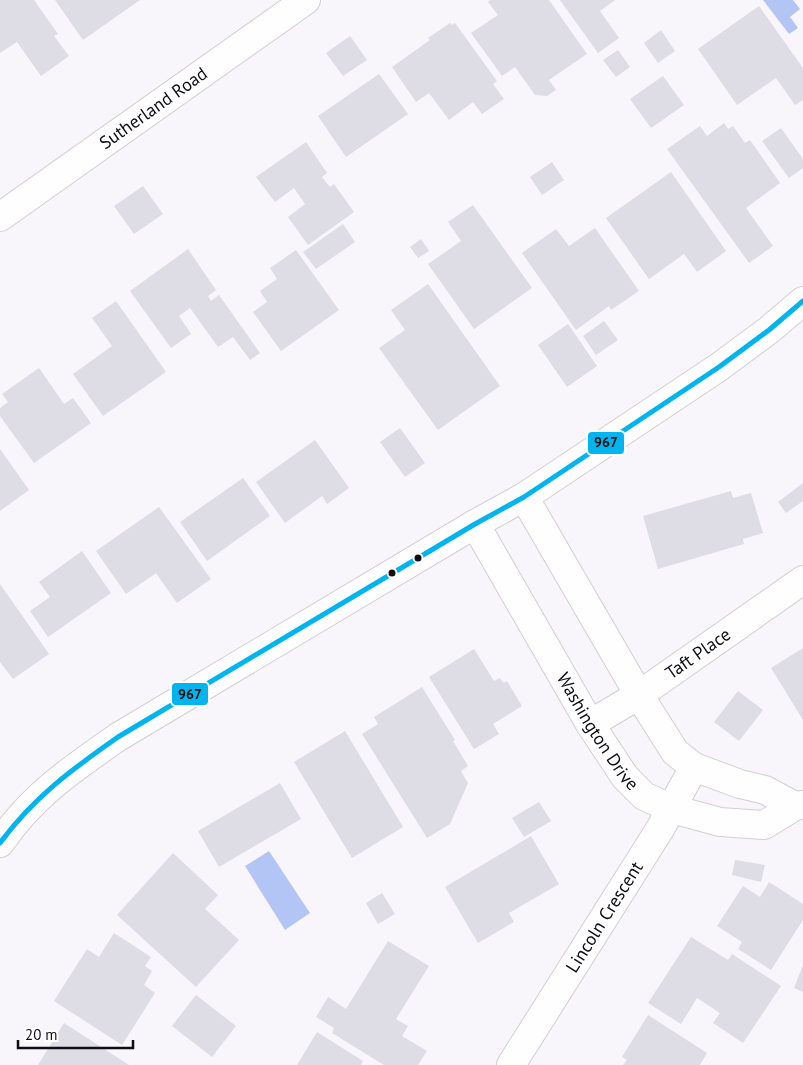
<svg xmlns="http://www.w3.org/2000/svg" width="803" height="1065" font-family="'PT Sans',sans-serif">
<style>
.water{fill:#b3c5f5}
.building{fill:#dedce4}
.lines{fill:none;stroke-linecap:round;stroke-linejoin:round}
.street-casing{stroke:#d2ced4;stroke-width:30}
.secondary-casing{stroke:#d2ced4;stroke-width:30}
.street{stroke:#fefefe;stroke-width:28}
.secondary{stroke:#fefefe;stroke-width:28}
.bus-1-casing{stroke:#fff;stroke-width:9}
.bus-1{stroke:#00b5ef;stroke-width:5}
.bus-dot{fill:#100c13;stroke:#fff;stroke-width:2}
.labels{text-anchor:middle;stroke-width:5;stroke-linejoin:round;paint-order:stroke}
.street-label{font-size:18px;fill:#100c13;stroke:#fff}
.line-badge{stroke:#fff;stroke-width:2}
.pale-badge-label{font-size:14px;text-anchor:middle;font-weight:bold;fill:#111}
</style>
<rect width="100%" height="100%" fill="#f9f6fb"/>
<g class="water">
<path d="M 763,0 L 793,0 L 800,9 L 790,17 L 798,28 L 789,34 Z"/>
<path d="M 269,851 L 310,913 L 285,930 L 245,866 Z"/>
</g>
<g class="building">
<path d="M 0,0 L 34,0 L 58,34 L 54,36 L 69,56 L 41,76 L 17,42 L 0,53 Z"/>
<path d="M 55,0 L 140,0 L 83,40 Z"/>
<path d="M 490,0 L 549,0 L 587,54 L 549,80 L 556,90 L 547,96 L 535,95 L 515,67 L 502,76 L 471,33 L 498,15 L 488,2 Z"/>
<path d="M 560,0 L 615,0 L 600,11 L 619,38 L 598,53 Z"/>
<path d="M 759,6 L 803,68 L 803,100 L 795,105 L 776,78 L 737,105 L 698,49 Z"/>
<path d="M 450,23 L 452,25 L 455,23 L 497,81 L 493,84 L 504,99 L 482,114 L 473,102 L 449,120 L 429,93 L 416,102 L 392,67 L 430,40 L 428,38 Z"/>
<path d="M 661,30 L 675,51 L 658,63 L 644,43 Z"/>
<path d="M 350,36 L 367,60 L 343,76 L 326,53 Z"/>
<path d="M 618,50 L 630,67 L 616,77 L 603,60 Z"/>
<path d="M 379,74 L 408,114 L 346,157 L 318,116 Z"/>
<path d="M 663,76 L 684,105 L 651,128 L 630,99 Z"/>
<path d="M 724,123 L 728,129 L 733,126 L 745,143 L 750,140 L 780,183 L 746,208 L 773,246 L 749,263 L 667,149 L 700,126 L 707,136 Z"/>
<path d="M 781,128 L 803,159 L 803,168 L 789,178 L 762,141 Z"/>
<path d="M 306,142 L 327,173 L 322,177 L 330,187 L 334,184 L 354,212 L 308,245 L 288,217 L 305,204 L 294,188 L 275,202 L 256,177 Z"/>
<path d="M 552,162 L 564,180 L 542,195 L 530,177 Z"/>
<path d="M 671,172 L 726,251 L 697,272 L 684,254 L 649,279 L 606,218 Z"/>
<path d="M 143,186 L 163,214 L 134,234 L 114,206 Z"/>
<path d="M 473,205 L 532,288 L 474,329 L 428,264 L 461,241 L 448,222 Z"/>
<path d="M 343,224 L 355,242 L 316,269 L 303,252 Z"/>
<path d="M 595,228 L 639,291 L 611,310 L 609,306 L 576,330 L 522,253 L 556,229 L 569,246 Z"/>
<path d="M 421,239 L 429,251 L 418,258 L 410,247 Z"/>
<path d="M 188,249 L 216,290 L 208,296 L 211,301 L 219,295 L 260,353 L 250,360 L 233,337 L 218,347 L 190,308 L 179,316 L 191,334 L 171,348 L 130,291 Z"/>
<path d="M 296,250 L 339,310 L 281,351 L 253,312 L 267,302 L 260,291 L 277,279 L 270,268 Z"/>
<path d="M 428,284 L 500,386 L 438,430 L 379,348 L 405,330 L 391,310 Z"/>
<path d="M 116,301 L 166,372 L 103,416 L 73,374 L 112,346 L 92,318 Z"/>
<path d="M 604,321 L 618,340 L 596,355 L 583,336 Z"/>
<path d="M 568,324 L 597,366 L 567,387 L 538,345 Z"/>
<path d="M 39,368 L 64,404 L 73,398 L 91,423 L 34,463 L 0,416 L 0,408 L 8,402 L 2,394 Z"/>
<path d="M 400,428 L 425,463 L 405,477 L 380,442 Z"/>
<path d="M 315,440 L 349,488 L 327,504 L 322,496 L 285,523 L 256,482 Z"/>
<path d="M 0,449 L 29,490 L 0,511 Z"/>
<path d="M 243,478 L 270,516 L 207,561 L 180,522 Z"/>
<path d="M 803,483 L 803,501 L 786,513 L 778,502 Z"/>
<path d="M 731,491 L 733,498 L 751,493 L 763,533 L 743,539 L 744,544 L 658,569 L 643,516 Z"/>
<path d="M 159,507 L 211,579 L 177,603 L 156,573 L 126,594 L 96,551 Z"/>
<path d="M 82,551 L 111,593 L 48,637 L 30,611 L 50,597 L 39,582 Z"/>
<path d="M 0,584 L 49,654 L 13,679 L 0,662 Z"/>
<path d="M 803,648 L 803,720 L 771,668 Z"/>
<path d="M 474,649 L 494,681 L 500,678 L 504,683 L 507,681 L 522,706 L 493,724 L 499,734 L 474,749 L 429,677 Z"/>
<path d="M 422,687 L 455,740 L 453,741 L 468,766 L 461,771 L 468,783 L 450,824 L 427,838 L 362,734 L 378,724 L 374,717 Z"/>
<path d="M 738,691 L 763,710 L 739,741 L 714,722 Z"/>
<path d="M 345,731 L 403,827 L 352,858 L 294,762 Z"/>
<path d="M 280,783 L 301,819 L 219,867 L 198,831 Z"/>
<path d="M 539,802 L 551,821 L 524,837 L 512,818 Z"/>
<path d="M 531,836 L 559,884 L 509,913 L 514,922 L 478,943 L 445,887 Z"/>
<path d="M 173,853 L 218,895 L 205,909 L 239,940 L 196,987 L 117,915 Z"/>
<path d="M 735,860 L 765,865 L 761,882 L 732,875 Z"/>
<path d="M 769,882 L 803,904 L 803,920 L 771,970 L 738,949 L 742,942 L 717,926 L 743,886 L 760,897 Z"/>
<path d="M 382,893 L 395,914 L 378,924 L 366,903 Z"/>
<path d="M 114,933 L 151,957 L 145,966 L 152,971 L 144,985 L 155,993 L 122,1045 L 54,1001 L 87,949 L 99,957 Z"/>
<path d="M 691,937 L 728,960 L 732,954 L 781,986 L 743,1043 L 713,1023 L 720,1013 L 697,998 L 681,1024 L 648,1003 Z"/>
<path d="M 388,941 L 429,966 L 396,1019 L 408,1026 L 402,1036 L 427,1051 L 418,1065 L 384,1065 L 332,1033 L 334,1028 L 316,1017 L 328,997 L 346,1009 Z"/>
<path d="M 803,965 L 803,992 L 794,988 Z"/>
<path d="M 196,995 L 236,1026 L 212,1057 L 172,1026 Z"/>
<path d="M 648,1015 L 707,1053 L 700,1065 L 623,1065 L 627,1060 L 622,1057 Z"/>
<path d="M 64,1023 L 129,1065 L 38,1065 Z"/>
<path d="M 317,1032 L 363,1061 L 361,1065 L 297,1065 Z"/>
</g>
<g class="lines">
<defs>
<g id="street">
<path id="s1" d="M 0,217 L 306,0"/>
<path id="s2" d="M 590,724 L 639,695 L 803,580"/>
<path id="s3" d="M 511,1065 L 660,829 L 694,767"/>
</g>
<g id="secondary">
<path d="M 524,497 L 639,695 L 675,752 L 694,767 L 740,784 L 765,790 L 795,806"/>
<path id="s4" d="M 475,524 L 590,724 L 625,777 L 644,796 L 672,809 L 720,822 L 764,825 L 795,806 L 803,805"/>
<path d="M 0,843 C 32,796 72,769 118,737 L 475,524 L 524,497 L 719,367 L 769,330 L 803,301"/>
</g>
</defs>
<use href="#street" class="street-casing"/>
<use href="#secondary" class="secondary-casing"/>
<use href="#street" class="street"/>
<use href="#secondary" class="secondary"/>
<defs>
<path id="bus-1" d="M 0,843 C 34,797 71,770 118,737 L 475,524 L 524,497 L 719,367 L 769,330 L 803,301"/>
</defs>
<use href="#bus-1" class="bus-1-casing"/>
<use href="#bus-1" class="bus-1"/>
</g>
<g class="bus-dot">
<circle cx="418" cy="558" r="4.5"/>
<circle cx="392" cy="573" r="4.5"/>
</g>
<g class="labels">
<g class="street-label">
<text dy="6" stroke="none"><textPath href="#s1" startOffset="188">Sutherland Road</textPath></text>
<text dy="6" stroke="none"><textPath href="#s2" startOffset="129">Taft Place</textPath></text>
<text dy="6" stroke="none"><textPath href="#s4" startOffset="241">Washington Drive</textPath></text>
<text dy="6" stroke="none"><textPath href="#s3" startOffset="175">Lincoln Crescent</textPath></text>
</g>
</g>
<g class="line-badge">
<rect x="587" y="431" width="38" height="24" rx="5" fill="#00b5ef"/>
<rect x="171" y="682" width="38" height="24" rx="5" fill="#00b5ef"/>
</g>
<g class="pale-badge-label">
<text x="606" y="447">967</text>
<text x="190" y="699">967</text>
</g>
<path d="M18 1040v8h115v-8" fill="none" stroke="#100c13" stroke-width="2.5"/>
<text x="25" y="1040" font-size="15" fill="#100c13" stroke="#ffffff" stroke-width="4" paint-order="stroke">20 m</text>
</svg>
